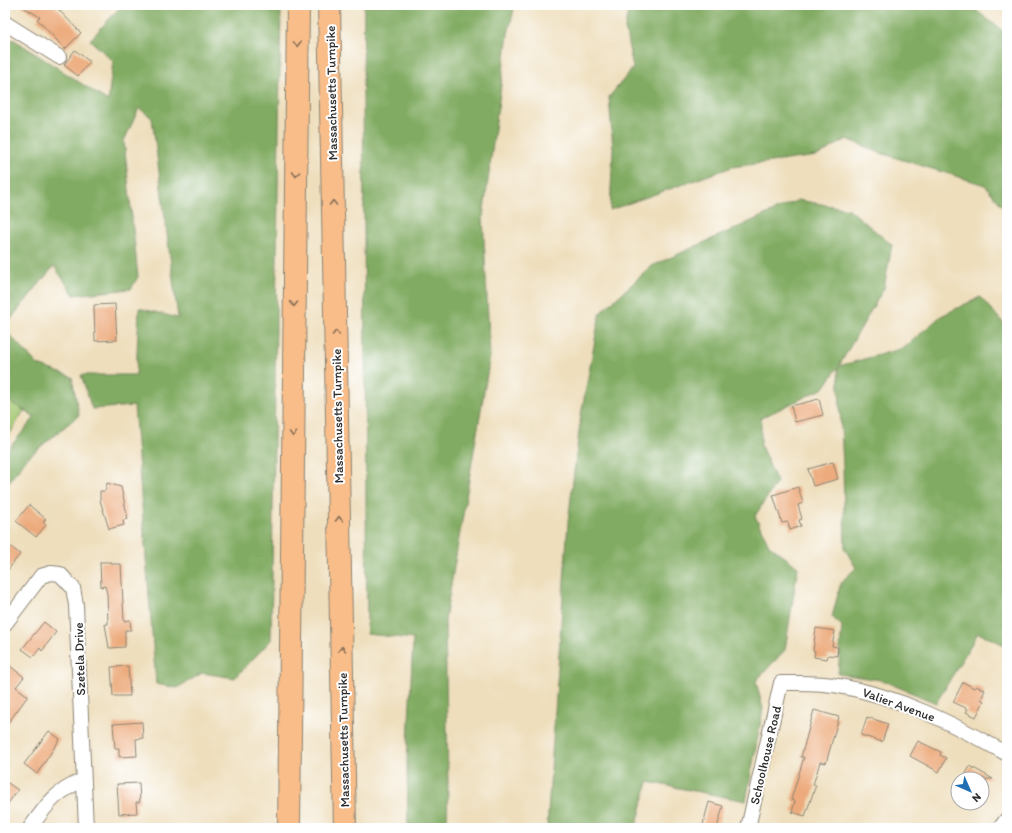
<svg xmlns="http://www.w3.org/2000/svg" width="1012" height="833" font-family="Itim,sans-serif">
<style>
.green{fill:#a2c670;stroke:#66784e}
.forest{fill:#81ab62;stroke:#566b46}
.building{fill:#edab7d}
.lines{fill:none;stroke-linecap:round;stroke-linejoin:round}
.street-casing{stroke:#8c8474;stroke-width:16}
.highway-casing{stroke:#8c8474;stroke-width:24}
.street{stroke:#fff;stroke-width:14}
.highway{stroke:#f8bd89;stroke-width:22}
.oneway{stroke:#876d55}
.labels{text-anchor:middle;stroke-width:4;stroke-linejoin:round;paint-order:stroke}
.street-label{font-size:13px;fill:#2b2b2b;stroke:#fff}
</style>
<rect width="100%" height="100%" fill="#fff"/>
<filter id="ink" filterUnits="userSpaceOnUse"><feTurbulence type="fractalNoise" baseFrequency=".025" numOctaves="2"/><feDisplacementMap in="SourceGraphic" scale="8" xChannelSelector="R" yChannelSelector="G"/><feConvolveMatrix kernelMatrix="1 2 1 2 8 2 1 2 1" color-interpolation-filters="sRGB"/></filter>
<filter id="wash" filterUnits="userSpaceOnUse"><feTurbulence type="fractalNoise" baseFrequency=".012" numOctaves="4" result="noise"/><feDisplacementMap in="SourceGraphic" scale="16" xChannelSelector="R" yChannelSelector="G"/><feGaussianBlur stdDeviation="0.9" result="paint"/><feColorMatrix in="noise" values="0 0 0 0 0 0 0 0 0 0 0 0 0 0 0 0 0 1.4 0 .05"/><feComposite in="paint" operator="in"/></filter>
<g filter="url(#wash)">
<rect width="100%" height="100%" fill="#eedebc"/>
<path class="green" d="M 5,358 L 40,384 L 5,442 Z"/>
<g class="forest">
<path d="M 122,5 L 281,5 L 271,640 L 235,678 L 202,673 L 177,688 L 156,684 L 134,406 L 92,409 L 81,375 L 136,375 L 139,308 L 178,318 L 152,118 L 139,108 L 124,141 L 138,277 L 131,289 L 74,295 L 54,266 L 5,326 L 5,50 L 13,39 L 108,101 L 113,61 L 90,40 Z"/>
<path d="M 364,5 L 515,5 L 508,34 L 483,217 L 490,357 L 445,620 L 448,781 L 447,828 L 408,828 L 407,763 L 413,639 L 367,634 L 363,92 Z"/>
<path d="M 629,5 L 969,5 L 1007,34 L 1007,212 L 985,185 L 880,153 L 847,139 L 817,156 L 732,167 L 610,210 L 613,149 L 609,97 L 633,68 L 625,28 Z"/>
<path d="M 798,200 L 849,209 L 892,245 L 884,288 L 839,366 L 904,348 L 941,316 L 980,297 L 1007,327 L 1007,646 L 978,633 L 936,703 L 881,680 L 838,674 L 842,626 L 832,617 L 841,582 L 856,568 L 845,549 L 843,467 L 838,367 L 824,388 L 761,418 L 761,446 L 777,482 L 755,516 L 769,545 L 798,567 L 785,650 L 756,681 L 763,709 L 746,801 L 648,782 L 636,828 L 547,828 L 568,522 L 581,415 L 600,313 L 652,266 Z"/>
<path d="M 5,330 L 38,365 L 72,377 L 79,415 L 27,458 L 5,487 L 5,453 L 35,417 L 5,399 Z"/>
</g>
<g id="blocks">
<g class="building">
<path d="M 20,5 L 54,5 L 81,33 L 65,49 L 37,19 L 40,17 Z"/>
<path d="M 75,50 L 90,62 L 78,76 L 64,65 Z"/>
<path d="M 115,304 L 117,340 L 95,341 L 94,305 Z"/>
<path d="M 819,399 L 823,415 L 795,422 L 791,406 Z"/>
<path d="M 833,462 L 838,479 L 813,486 L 808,469 Z"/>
<path d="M 107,483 L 121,487 L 128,519 L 123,520 L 124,525 L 109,529 L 100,500 L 100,491 L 105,491 Z"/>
<path d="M 798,487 L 803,503 L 798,505 L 802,519 L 799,520 L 801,526 L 790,530 L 788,522 L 782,523 L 773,495 Z"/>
<path d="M 29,505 L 46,519 L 43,522 L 46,525 L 36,537 L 16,521 Z"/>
<path d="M 5,542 L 20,554 L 5,574 Z"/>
<path d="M 100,562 L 112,562 L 112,564 L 121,564 L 124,621 L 130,620 L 131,630 L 125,630 L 125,647 L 109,648 L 105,624 L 108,624 L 107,594 L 105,586 L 101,587 Z"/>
<path d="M 44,622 L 56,632 L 42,651 L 40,648 L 33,657 L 22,649 Z"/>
<path d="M 816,628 L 835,631 L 832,646 L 838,647 L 837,656 L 828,655 L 827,659 L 814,657 L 815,651 L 813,651 Z"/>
<path d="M 10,666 L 24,677 L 16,687 L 28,696 L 5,727 L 5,673 Z"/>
<path d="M 128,666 L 130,696 L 113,696 L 111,667 Z"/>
<path d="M 963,682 L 974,688 L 976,686 L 985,690 L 981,699 L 984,701 L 976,717 L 966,712 L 968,709 L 953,702 Z"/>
<path d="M 814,710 L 839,717 L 826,763 L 820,762 L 813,785 L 816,785 L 805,816 L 792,812 L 795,801 L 791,800 L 804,757 L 801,757 Z"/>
<path d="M 867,717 L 888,724 L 882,742 L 861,735 Z"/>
<path d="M 142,722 L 143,738 L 136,739 L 137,756 L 119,757 L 119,748 L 115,748 L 113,724 Z"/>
<path d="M 49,731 L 60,739 L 37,774 L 24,764 Z"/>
<path d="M 918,741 L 941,752 L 940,755 L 946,758 L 939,772 L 910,756 Z"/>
<path d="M 970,766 L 993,779 L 963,779 Z"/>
<path d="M 5,781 L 18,790 L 5,807 Z"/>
<path d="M 139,783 L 140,802 L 136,802 L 137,813 L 119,814 L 117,784 Z"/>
<path d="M 709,802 L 723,806 L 717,828 L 702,828 Z"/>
</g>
</g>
</g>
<g filter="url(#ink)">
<use href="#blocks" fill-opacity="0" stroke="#8c8474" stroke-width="1"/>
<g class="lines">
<defs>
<g id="street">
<path d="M 5,23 L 59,57"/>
<path d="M 5,624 L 41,576 L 51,573 L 60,574 L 73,588 L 76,605 L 86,828"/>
<path d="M 30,828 C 48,803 54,793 83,780"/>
<path d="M 748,828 L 781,683 C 801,683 820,682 839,686 C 899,696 954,724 1007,754"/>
<path d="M 1000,828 L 1007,819"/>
</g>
<g id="highway">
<path d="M 329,5 L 345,828"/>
<path d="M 289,828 L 298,5"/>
</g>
</defs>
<use href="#street" class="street-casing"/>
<use href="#highway" class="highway-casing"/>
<use href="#street" class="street"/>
<use href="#highway" class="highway"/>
</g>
<defs><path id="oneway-chevron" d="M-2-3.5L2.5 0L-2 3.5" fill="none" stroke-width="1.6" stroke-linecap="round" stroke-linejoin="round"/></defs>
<g class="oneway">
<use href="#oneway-chevron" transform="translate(297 44) rotate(91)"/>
<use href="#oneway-chevron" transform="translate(296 174) rotate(91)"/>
<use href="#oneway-chevron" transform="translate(333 203) rotate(-91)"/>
<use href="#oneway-chevron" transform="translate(294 304) rotate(91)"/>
<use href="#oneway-chevron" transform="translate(336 333) rotate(-91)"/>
<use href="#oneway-chevron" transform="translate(293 434) rotate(91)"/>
<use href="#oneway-chevron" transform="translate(339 519) rotate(-91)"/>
<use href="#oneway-chevron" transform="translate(342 649) rotate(-91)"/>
</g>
</g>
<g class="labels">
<g class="street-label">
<text transform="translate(331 93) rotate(-91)" y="5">Massachusetts Turnpike</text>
<text transform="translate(337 416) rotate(-91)" y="5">Massachusetts Turnpike</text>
<text transform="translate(79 659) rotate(-92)" y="5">Szetela Drive</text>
<text transform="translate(899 704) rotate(20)" y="5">Valier Avenue</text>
<text transform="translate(343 740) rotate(-91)" y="5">Massachusetts Turnpike</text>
<text transform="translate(765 755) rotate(-77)" y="5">Schoolhouse Road</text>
</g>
</g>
<rect width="1012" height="833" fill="none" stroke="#fff" stroke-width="20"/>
<g transform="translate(970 791) rotate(135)"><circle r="19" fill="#ffffff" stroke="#aaaaaa"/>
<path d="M0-3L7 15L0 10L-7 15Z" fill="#1f6fb2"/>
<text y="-6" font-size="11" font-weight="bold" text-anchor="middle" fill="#2b2b2b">N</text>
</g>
</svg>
